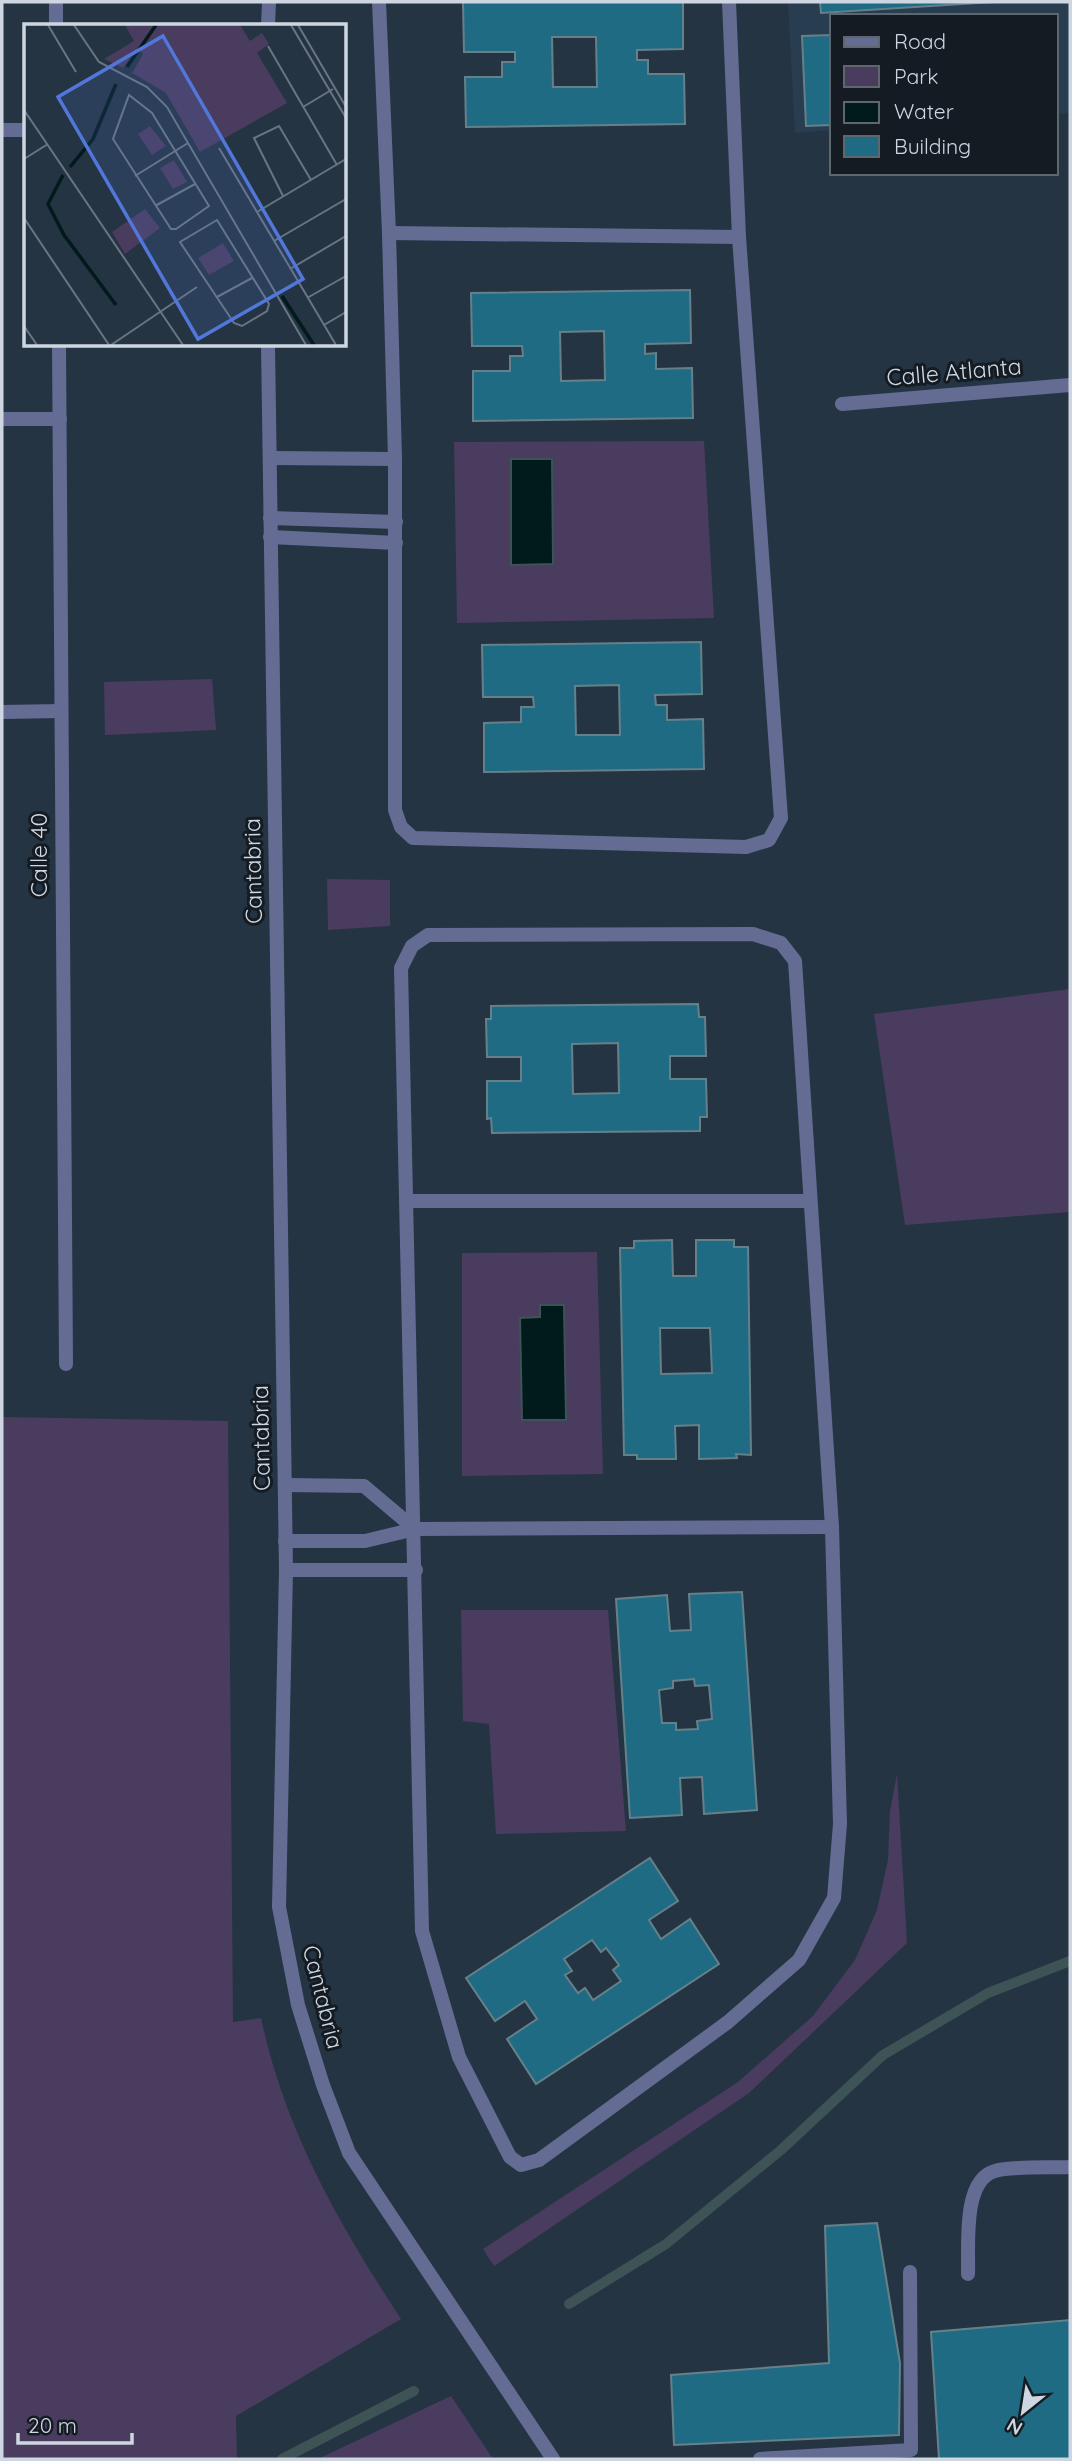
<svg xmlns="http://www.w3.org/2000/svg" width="1072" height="2461" font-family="Quicksand,sans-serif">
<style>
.built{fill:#293d51}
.green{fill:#4a3c5f}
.water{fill:#011a1b;stroke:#3e5356;stroke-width:2}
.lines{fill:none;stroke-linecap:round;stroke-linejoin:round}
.stream{stroke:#3e5356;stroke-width:10}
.building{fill:#1f6b84;stroke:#66808a;stroke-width:2;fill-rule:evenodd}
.lane{stroke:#646c94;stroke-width:14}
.street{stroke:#646c94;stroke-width:14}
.labels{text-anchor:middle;stroke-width:6;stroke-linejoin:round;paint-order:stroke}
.street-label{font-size:23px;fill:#ced7e1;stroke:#141b22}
.inset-river{fill:none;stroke:#011a1b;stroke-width:3.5}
.inset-road{fill:none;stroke:#697582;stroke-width:2}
.view{fill:#5277db;fill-opacity:0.15;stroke:#5277db;stroke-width:3.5}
.inset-edge{fill:none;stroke:#ced7e1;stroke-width:3.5}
</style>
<rect width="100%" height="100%" fill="#253443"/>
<path class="built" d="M 788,2 L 1070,2 L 1070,113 L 1056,114 L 1056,16 L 832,16 L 832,130 L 795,133 Z"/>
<g class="green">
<path d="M 704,441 L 714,618 L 457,623 L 454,442 Z"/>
<path d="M 212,679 L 216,730 L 105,735 L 104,682 Z"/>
<path d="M 327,879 L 390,880 L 390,926 L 328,930 Z"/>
<path d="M 1070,989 L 1070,1212 L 905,1225 L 874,1014 Z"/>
<path d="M 597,1252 L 603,1474 L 462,1476 L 462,1253 Z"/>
<path d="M 2,1417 L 228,1421 L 233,2022 L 261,2018 C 285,2131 339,2224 401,2319 L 236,2416 L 237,2459 L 2,2459 Z"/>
<path d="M 461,1610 L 608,1610 L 626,1831 L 496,1834 L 489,1724 L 463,1721 Z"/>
<path d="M 897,1774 L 907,1943 L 749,2093 L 494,2266 L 483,2249 L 738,2082 L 813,2016 L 855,1960 L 877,1910 L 888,1860 L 890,1811 Z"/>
<path d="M 451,2396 L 493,2459 L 318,2459 Z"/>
</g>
<g class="water">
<path d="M 511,459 L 552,459 L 553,564 L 511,565 Z"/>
<path d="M 540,1305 L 564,1305 L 566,1420 L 522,1420 L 520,1318 L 540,1317 Z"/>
</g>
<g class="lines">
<g class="stream">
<path d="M 569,2304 L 666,2244 L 781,2150 L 883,2055 L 988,1993 L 1070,1961"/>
<path d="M 282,2459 L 414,2391"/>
</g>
</g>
<g class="building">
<path d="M 463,2 L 683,2 L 683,49 L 637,50 L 637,60 L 648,60 L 648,74 L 684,74 L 685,124 L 466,127 L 465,77 L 502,77 L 502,62 L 515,62 L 515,52 L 464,52 ZM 552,37 L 596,37 L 597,87 L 553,87 Z"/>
<path d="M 820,2 L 994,2 L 821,13 Z"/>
<path d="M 832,35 L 832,125 L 806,126 L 802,36 Z"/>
<path d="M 690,290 L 691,343 L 645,344 L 645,354 L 656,353 L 656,369 L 692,368 L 693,418 L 473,421 L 473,371 L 510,371 L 510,356 L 523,356 L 522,346 L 472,346 L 471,293 ZM 604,331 L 605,380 L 561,381 L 560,332 Z"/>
<path d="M 701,642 L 702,694 L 655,695 L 656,705 L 667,705 L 667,720 L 703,719 L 704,769 L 484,772 L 484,723 L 521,722 L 521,707 L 534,707 L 533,697 L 483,697 L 482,645 ZM 619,685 L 620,735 L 576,735 L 575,686 Z"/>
<path d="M 698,1004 L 699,1017 L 705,1017 L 706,1056 L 670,1056 L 670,1079 L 706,1079 L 707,1117 L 700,1117 L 700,1131 L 492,1133 L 491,1118 L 487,1119 L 487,1081 L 521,1081 L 521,1057 L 487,1057 L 486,1019 L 491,1019 L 491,1006 ZM 618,1043 L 619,1093 L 573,1094 L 572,1044 Z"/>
<path d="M 672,1240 L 673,1276 L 696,1276 L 696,1240 L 734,1240 L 734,1247 L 748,1247 L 751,1455 L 736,1454 L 737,1458 L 699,1459 L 699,1425 L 675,1426 L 676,1459 L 637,1459 L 637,1455 L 624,1455 L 620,1248 L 634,1248 L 634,1241 ZM 660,1328 L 710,1328 L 712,1373 L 661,1374 Z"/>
<path d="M 742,1592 L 757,1810 L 704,1814 L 702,1777 L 680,1778 L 682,1815 L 630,1818 L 616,1599 L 667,1595 L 670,1631 L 691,1630 L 689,1594 ZM 694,1679 L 695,1686 L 709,1685 L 712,1719 L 697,1721 L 698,1729 L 676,1730 L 676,1723 L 662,1723 L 659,1690 L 673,1688 L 673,1681 Z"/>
<path d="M 650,1858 L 678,1901 L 649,1920 L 661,1939 L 690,1919 L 719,1964 L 536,2084 L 507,2039 L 537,2019 L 525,2001 L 495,2021 L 466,1978 ZM 592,1940 L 601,1952 L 606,1948 L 619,1965 L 613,1970 L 621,1981 L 593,2000 L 585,1988 L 578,1993 L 565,1975 L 572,1971 L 564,1959 Z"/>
<path d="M 877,2223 L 900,2363 L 899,2435 L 674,2445 L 671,2375 L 829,2363 L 825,2226 Z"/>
<path d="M 1070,2320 L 1070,2459 L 939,2459 L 931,2332 Z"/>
</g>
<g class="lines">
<g class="lane">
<path d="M 968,2274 C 969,2246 962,2180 995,2171 C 1012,2166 1051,2168 1070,2167"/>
<path d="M 760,2459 L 911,2450 L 910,2272"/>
</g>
<g class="street">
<path d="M 56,2 L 56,26"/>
<path d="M 379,2 L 389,233 L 395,459 L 395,810 L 401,827 L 413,838 L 746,847 L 769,840 L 781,818 L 739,237 L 729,2"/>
<path d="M 268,26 L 269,2"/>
<path d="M 2,130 L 26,130"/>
<path d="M 389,233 L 739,237"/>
<path d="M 59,345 L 66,1364"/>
<path d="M 268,345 L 286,1570 L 279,1907 L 298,2005 L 323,2085 L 349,2153 L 553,2459"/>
<path d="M 842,404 L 1070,385"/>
<path d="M 2,419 L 60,419"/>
<path d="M 270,458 L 395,459"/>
<path d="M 270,518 L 396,522"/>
<path d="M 270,537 L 396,543"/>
<path d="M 2,712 L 61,711"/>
<path d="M 753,934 L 781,943 L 795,961 L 832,1527 L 840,1824 L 834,1898 L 799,1960 L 728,2022 L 539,2160 L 521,2165 L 510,2157 L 459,2057 L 422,1931 L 401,968 L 412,946 L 428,935 Z"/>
<path d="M 407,1201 L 810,1201"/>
<path d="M 285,1485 L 364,1486 L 415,1529"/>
<path d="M 285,1541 L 365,1541 L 415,1529 L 832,1527"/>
<path d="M 286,1570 L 416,1570"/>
</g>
</g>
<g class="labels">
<g class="street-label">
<text transform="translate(954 372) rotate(-5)" y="8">Calle Atlanta</text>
<text transform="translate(39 855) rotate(-90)" y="8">Calle 40</text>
<text transform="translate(253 871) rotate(-91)" y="8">Cantabria</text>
<text transform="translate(261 1438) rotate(-91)" y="8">Cantabria</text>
<text transform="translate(323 1997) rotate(76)" y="8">Cantabria</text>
</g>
</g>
<g transform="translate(24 24)">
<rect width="322" height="322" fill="#253443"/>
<path d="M 101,1 L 216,1 L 226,17 L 238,9 L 245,20 L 233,29 L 263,79 L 176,128 L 142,69 L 108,49 L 119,30 L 114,23 L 99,44 L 80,35 L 110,17 ZM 126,102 L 142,122 L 128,131 L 114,110 ZM 150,136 L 163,158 L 149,165 L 136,144 ZM 121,185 L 136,204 L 101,230 L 88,208 ZM 199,219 L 210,237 L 185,251 L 174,234 Z" fill="#4a3c5f"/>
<path class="inset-river" d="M 103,43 L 132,1M 46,143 L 69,115 L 92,60M 39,151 L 24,180 L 40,211 L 92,281M 258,272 L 290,321"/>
<path class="inset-road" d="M 24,1 L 52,48M 50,1 L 75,38 L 123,63 L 143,83 L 282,321M 267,1 L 322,94M 274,1 L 322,83M 244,22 L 313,141M 105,71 L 128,89 L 185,182 L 152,205 L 147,205 L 89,115 ZM 279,83 L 309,65M 0,86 L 159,321M 195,124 L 312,321M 0,135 L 24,120M 111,152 L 164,119M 259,172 L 230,114 L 255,102 L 287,156M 131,182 L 171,160M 233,188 L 322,135M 0,194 L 85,321M 193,196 L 245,280 L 243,287 L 218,302 L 210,299 L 156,218 ZM 250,217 L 322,175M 266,245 L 322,212M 193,273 L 228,254M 283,274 L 322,252M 300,301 L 322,288M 0,302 L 13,321M 87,321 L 173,263"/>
<path class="view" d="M 139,12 L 279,255 L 174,315 L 34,73 Z"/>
<rect width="322" height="322" class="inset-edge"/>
</g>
<rect width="1072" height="2461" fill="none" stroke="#ced7e1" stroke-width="7"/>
<rect x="830" y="14" width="228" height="161" fill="#141b22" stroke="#5e666e" stroke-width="2"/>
<rect x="844" y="37" width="35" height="10" fill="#646c94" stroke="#5e666e" stroke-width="2"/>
<text x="894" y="49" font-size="21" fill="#ced7e1">Road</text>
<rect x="844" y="66" width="35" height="21" fill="#4a3c5f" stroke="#5e666e" stroke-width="2"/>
<text x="894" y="84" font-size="21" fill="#ced7e1">Park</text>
<rect x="844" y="102" width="35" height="21" fill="#011a1b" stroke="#5e666e" stroke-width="2"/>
<text x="894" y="119" font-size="21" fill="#ced7e1">Water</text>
<rect x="844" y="136" width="35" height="21" fill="#1f6b84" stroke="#5e666e" stroke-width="2"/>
<text x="894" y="154" font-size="21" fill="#ced7e1">Building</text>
<g transform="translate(1023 2412) rotate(210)" stroke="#141b22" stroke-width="5" paint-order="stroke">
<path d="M0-5L12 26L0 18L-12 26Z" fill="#ced7e1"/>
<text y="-10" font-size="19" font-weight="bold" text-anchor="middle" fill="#ced7e1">N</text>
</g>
<path d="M18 2433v10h114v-10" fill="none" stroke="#ced7e1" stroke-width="3.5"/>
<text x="28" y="2433" font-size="21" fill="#ced7e1" stroke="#141b22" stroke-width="5" paint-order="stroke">20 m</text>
</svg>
